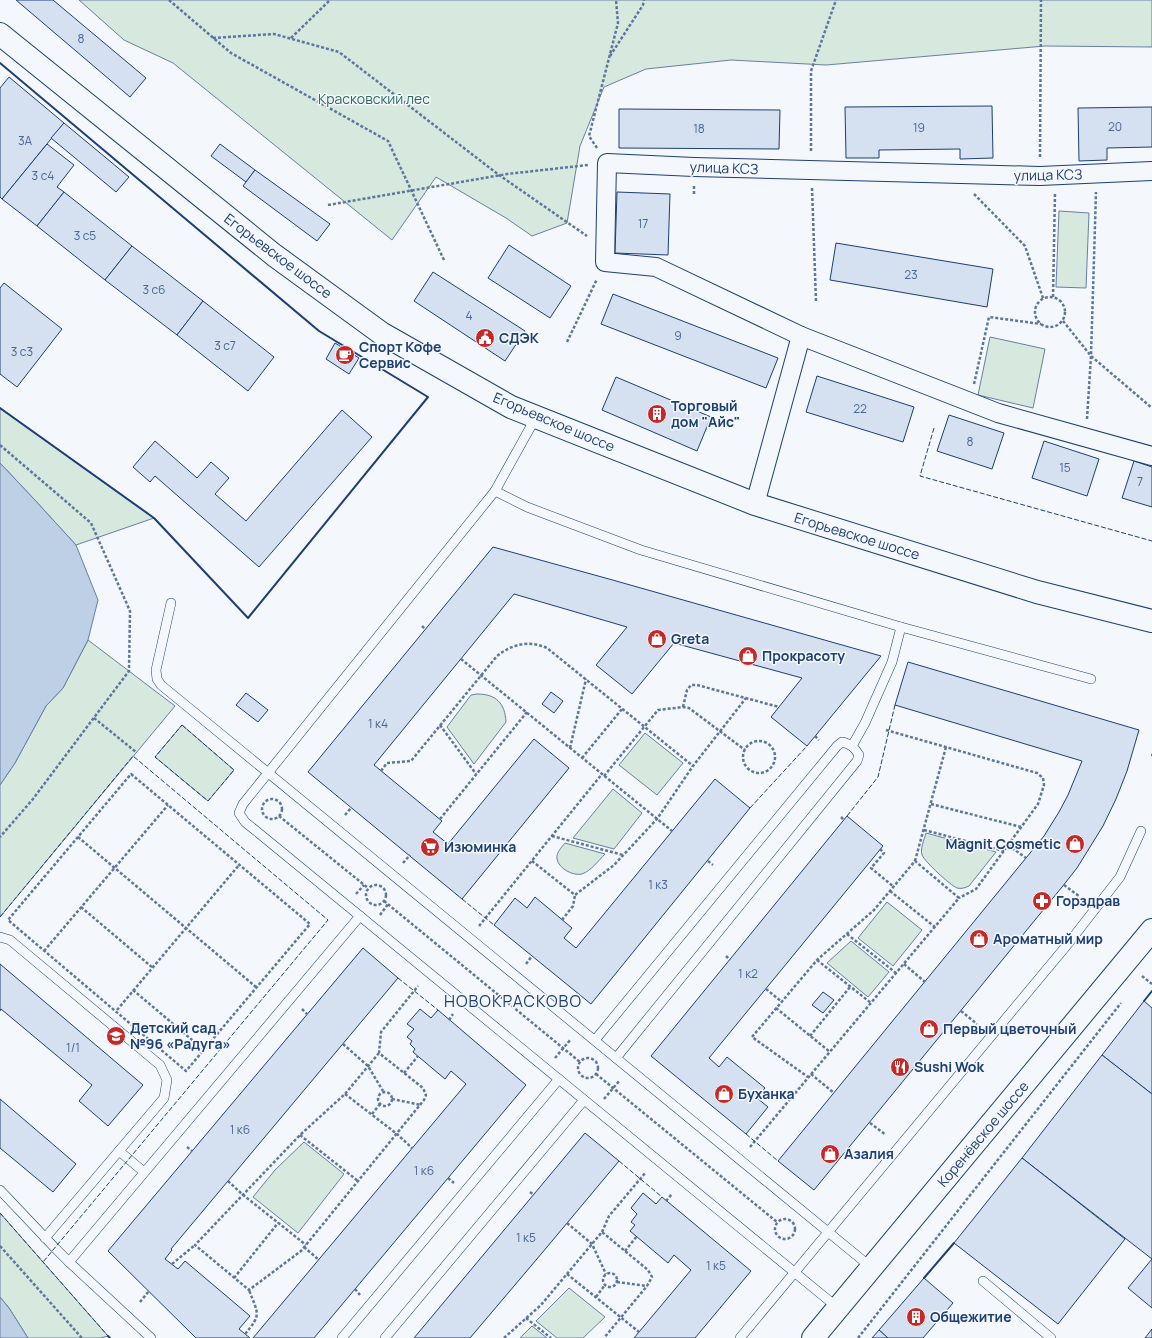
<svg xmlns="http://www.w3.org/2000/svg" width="1152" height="1338" font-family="Manrope,sans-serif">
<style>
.green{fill:#d7e8df;stroke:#687fa3}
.water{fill:#bed0e5;stroke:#687fa3}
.building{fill:#d5e0f0;stroke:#1d3f73}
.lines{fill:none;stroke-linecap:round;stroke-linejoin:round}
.lane-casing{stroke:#1d3f73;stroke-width:10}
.street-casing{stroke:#1d3f73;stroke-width:20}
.secondary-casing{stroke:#1d3f73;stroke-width:24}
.primary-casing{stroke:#1d3f73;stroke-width:24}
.path{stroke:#5e769c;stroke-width:2.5;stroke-dasharray:3 2;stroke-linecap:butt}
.lane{stroke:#f4f7fb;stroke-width:9}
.street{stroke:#f4f7fb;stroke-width:18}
.secondary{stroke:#f4f7fb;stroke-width:22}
.primary{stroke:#f4f7fb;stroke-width:22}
.fence{stroke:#1d3f73;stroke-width:1;stroke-dasharray:5 2;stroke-linecap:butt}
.wall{stroke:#1d3f73;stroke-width:2}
.labels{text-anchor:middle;stroke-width:3;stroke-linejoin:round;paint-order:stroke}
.number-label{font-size:12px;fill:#4b6792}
.park-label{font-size:14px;fill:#2c6c60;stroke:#f4f7fb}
.street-label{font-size:14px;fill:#1d3f73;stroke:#f4f7fb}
.poi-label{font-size:14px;font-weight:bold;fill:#1d3f73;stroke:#f4f7fb;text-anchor:start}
.quarter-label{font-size:16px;letter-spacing:1px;fill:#1d3f73;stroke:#f4f7fb}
</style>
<rect width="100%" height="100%" fill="#f4f7fb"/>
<g class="green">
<path d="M 79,0 L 1152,0 L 1152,47 L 1045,46 L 826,65 L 731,60 L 646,69 L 604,87 L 580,146 L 567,223 L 532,236 L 506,218 L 436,177 L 392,240 L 173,63 L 124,40 Z"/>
<path d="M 1059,211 L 1089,213 L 1086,288 L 1056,287 Z"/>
<path d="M 990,337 L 1045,349 L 1033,408 L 978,395 Z"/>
<path d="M 0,408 L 154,518 L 76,545 L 33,498 L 0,463 Z"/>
<path d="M 88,640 L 175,706 L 0,917 L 0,785 L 15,763 L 46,706 L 63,688 Z"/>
<path d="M 477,694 C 496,694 505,703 506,722 L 474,764 L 447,727 L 471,695 Z"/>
<path d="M 182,725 L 234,770 L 208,801 L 155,757 Z"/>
<path d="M 645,733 L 683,763 L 657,795 L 619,765 Z"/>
<path d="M 613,789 L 642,813 L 614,849 L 573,838 Z"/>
<path d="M 926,833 L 996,852 L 969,886 C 965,888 961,889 957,888 C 950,885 925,862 922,855 C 920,849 924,840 926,833 Z"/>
<path d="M 565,843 L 605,854 C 599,860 591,871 582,874 C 573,876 559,869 557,859 C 556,853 561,848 565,843 Z"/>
<path d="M 887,902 L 922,930 L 893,966 L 858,938 Z"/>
<path d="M 851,941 L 889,972 L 868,997 L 827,963 Z"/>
<path d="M 304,1142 L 344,1174 L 298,1233 L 253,1197 L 275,1170 Z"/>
<path d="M 0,1213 L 108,1336 L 100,1338 L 28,1338 L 9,1308 L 0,1297 Z"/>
<path d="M 569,1288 L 605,1317 L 583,1338 L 557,1338 L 536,1321 Z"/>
<path d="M 532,1326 L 547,1338 L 520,1338 Z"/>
</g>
<g class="water">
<path d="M 0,463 L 33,498 L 76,545 L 98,600 L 88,640 L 63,688 L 46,706 L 15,763 L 0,785 Z"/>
<path d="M 0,1297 L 9,1308 L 28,1338 L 0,1338 Z"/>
</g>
<g class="building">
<path d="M 16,0 L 53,0 L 146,78 L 130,97 Z"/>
<path d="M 9,77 L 64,123 L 2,199 L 0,197 L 0,88 Z"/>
<path d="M 992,106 L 993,158 L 960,159 L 960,149 L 879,150 L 879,158 L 846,158 L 845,107 Z"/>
<path d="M 1152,107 L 1152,147 L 1107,148 L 1107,160 L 1079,161 L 1078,108 Z"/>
<path d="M 619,109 L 780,110 L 779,149 L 619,148 Z"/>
<path d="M 64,123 L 129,177 L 116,192 L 51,138 Z"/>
<path d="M 47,144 L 74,165 L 57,187 L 64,192 L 37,226 L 2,199 Z"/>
<path d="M 220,144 L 255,170 L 246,182 L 211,156 Z"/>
<path d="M 255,170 L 330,224 L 317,241 L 243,186 Z"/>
<path d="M 64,192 L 132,246 L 105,280 L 37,226 Z"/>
<path d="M 617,192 L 670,194 L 668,255 L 615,253 Z"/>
<path d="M 836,243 L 993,269 L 987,307 L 830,280 Z"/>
<path d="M 509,245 L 571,286 L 550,318 L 488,278 Z"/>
<path d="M 132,246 L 203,301 L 177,335 L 105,280 Z"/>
<path d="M 433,272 L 525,331 L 505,361 L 414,301 Z"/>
<path d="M 4,283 L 62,329 L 17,387 L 0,374 L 0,288 Z"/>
<path d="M 613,294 L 778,358 L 766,388 L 601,324 Z"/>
<path d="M 203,301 L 274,357 L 248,391 L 177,335 Z"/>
<path d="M 335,343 L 359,358 L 349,374 L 326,359 Z"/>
<path d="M 817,376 L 914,407 L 903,442 L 806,412 Z"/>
<path d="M 616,377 L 711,417 L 697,451 L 602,410 Z"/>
<path d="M 342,410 L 372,437 L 259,567 L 155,476 L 150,482 L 133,467 L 155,441 L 197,478 L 211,462 L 229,478 L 215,494 L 246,521 Z"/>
<path d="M 949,415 L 1004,433 L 992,469 L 937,451 Z"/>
<path d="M 1044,441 L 1099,459 L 1087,496 L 1032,478 Z"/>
<path d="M 1134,461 L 1152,467 L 1152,507 L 1122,498 Z"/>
<path d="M 493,547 L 609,579 L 881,656 L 807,746 L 771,717 L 802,678 L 674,643 L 632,694 L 596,665 L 627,627 L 514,594 L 374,765 L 442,821 L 433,832 L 448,844 L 534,739 L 569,768 L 462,899 L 308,772 Z"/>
<path d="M 908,662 L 1139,730 L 1127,771 L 1116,799 L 1103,826 L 1077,868 L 1062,887 L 814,1190 L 778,1161 L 1044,836 L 1059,812 L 1068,795 L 1082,761 L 895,705 Z"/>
<path d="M 551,692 L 563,701 L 554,713 L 542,704 Z"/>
<path d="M 246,693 L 268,710 L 258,722 L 236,705 Z"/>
<path d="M 715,779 L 750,808 L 591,1004 L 494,925 L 515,898 L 527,908 L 535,897 L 572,928 L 564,938 L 576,948 Z"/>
<path d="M 847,816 L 883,846 L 709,1058 L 719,1067 L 727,1057 L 765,1088 L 757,1098 L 768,1107 L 746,1134 L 651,1056 Z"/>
<path d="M 363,948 L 398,978 L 171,1249 L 172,1250 L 165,1259 L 178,1269 L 185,1261 L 250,1316 L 239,1329 L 250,1338 L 196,1338 L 108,1251 Z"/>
<path d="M 0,964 L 143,1085 L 108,1126 L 79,1101 L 92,1085 L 1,1009 L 0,1011 Z"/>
<path d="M 823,992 L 834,1000 L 823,1013 L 812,1005 Z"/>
<path d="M 1144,1001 L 1152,1008 L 1152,1094 L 1102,1055 Z"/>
<path d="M 420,1009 L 431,1018 L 438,1010 L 526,1085 L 314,1338 L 253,1338 L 466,1084 L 451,1071 L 445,1079 L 413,1052 L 415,1049 L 410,1044 L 412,1041 L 407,1037 L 414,1029 L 407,1024 Z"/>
<path d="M 1102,1055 L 1152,1094 L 1152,1259 L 1022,1158 Z"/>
<path d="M 0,1099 L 76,1164 L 53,1192 L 0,1148 Z"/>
<path d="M 585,1133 L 619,1161 L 542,1253 L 470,1338 L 414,1338 Z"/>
<path d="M 1022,1158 L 1125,1239 L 1058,1324 L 954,1243 Z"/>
<path d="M 643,1193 L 656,1204 L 662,1197 L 751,1271 L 695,1338 L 634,1338 L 691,1270 L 674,1255 L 668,1263 L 630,1231 L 635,1225 L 631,1222 L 637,1214 L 631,1208 Z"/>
<path d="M 1152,1259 L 1152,1308 L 1128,1288 Z"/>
<path d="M 924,1278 L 953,1303 L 923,1338 L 888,1338 L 879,1330 Z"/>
<path d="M 1152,1329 L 1152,1338 L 1145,1338 Z"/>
<path d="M 879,1330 L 888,1338 L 872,1338 Z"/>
</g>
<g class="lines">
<defs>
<g id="lane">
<path d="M 536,417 L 495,491 L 243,804 L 239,813 L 245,822 L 255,830 L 838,1308"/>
<path d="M 495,491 L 527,507 L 641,550 L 901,627 L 1091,679"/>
<path d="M 171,603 L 156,670 L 157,679 L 161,685 L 872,1268"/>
<path d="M 852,746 L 865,723 L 892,662 L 901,627"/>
<path d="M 0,937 L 10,940 L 160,1065 L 167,1080 L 164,1098 L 45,1238"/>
<path d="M 595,1040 L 837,746 L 842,742 C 851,744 855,748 859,755 L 857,761 L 616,1058"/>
<path d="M 119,1151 L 144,1172"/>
<path d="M 0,1190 L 55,1248 L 69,1262"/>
<path d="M 983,1281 L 1051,1338"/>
<path d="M 151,1338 L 69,1262 L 360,916"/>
<path d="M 342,1338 L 559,1079"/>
<path d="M 385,1338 L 584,1100"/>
<path d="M 740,1338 L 1067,945 L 1120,877 L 1141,831"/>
</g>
<g id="street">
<path d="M 801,336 L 998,413 L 1152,456"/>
<path d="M 755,504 L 801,336 L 656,267 L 605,262 L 607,163 L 694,167 L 1040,176 L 1152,171"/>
</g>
<path id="secondary" d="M 813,1338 L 1152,930"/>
<path id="primary" d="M 0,34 L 274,255 L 381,333 L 511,407 L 755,504 L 1037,592 L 1152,621"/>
</defs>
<use href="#lane" class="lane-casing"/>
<use href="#street" class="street-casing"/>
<use href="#secondary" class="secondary-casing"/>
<use href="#primary" class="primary-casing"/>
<g class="path">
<path d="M 169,0 L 231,53 L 388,141 L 444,260"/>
<path d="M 213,38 L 274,34 L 339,52 L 499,175 L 587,236"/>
<path d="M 291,38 L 330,0"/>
<path d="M 610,56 L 643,5 L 644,0"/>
<path d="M 597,148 L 589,136 L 618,23 L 616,0"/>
<path d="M 811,151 L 811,71 L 836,0"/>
<path d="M 1040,157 L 1041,0"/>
<path d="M 812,188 L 816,301"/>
<path d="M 694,194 L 694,185"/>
<path d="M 974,194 L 1025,246 L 1043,298"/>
<path d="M 328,205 L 507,174 L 588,165"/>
<circle cx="1050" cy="312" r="15"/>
<path d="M 1053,297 L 1055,193"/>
<path d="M 1063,321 L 1091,356 L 1152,408"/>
<path d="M 567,342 L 597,279"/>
<path d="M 974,384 L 989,317 L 1041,324"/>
<path d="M 1087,419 L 1091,356 L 1096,192"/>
<path d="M 0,445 L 91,523 L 130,611 L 129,671 L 33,799 L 0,837"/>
<path d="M 422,626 L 425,629"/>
<path d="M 461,659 L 672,831"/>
<path d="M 683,707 L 687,690 L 691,685 L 697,685 L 779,707"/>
<path d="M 94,718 L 136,752"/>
<path d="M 440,725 L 476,774"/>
<path d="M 886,730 L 1037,773 L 1043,778 L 1044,785 L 1038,804 L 976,889 L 959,898"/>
<path d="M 815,736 L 819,740"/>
<circle cx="759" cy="757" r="16"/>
<path d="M 570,748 L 586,679"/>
<path d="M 1151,755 L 1152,755"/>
<path d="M 582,758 L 622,709"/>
<path d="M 381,771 L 387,763 L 411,761 L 497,656 C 512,644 529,640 547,648 L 693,766"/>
<path d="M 131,774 L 310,924 L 186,1071 L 8,920 Z"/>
<path d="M 604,776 L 658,710 L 683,707 L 689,708 L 745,750"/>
<circle cx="272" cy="809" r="10"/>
<path d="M 931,804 L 1021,827"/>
<path d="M 345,815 L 351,808"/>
<path d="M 279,816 L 368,888"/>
<path d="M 841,817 L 844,820"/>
<path d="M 440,819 L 527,712"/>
<path d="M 924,830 L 1004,851"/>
<path d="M 552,836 L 623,855"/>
<path d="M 78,837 L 256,987"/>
<path d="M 1008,845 L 1026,858"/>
<path d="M 880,849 L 884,853 L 871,868 L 894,887"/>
<path d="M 532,861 L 575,895 L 614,865 L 657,819 L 693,766 L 746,698"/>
<path d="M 708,861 L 713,865"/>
<path d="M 915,861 L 946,747"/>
<path d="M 403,863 L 410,855"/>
<path d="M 1064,885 L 1079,896"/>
<circle cx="376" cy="895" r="10"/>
<path d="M 890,891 L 935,927"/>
<path d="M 356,894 L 364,885"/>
<path d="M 384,901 L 580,1062"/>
<path d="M 81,907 L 153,968"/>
<path d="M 380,915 L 388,904"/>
<path d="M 562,920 L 573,906 L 575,895"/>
<path d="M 479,926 L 602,774"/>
<path d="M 847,934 L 896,973"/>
<path d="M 44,951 L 168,805"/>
<path d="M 726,956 L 730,960"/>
<path d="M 817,960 L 871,1003"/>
<path d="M 526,964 L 532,956"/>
<path d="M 904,964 L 925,982"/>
<path d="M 1142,976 L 1152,984"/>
<path d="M 766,989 L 782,1002"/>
<path d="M 133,990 L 204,1050"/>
<path d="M 776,1008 L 830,1052"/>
<path d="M 302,1009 L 307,1014"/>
<path d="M 117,1010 L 239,865"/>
<path d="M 961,1011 L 977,1024"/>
<path d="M 449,1020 L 453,1014"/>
<path d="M 810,1036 L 850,987"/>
<path d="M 343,1044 L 368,1066 L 383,1091"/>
<path d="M 379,1053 L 345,1094 L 300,1135 L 195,1245 L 249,1290 L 301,1251 L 424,1100 L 426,1095 L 423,1088 L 379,1053 L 381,1032 L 418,986"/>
<path d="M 555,1058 L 571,1039"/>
<circle cx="588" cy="1068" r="10"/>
<path d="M 404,1073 L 418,1056"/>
<path d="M 596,1074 L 777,1222"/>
<path d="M 811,1074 L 834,1093"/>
<circle cx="385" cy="1099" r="7"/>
<path d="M 345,1094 L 397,1134 L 412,1148"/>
<path d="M 392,1099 L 421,1105"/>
<path d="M 604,1099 L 620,1080"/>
<path d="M 372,1114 L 380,1104"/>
<path d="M 870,1123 L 886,1135"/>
<path d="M 300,1135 L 358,1181"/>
<path d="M 187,1147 L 192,1151"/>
<path d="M 750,1147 L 755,1141 L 959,898 L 915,861 L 874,910 L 817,960 L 752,1037 L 808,1077"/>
<path d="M 448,1178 L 454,1183"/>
<path d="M 228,1181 L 242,1194 L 306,1245"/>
<path d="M 530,1192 L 534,1195"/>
<path d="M 666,1201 L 672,1194"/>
<circle cx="785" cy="1229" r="10"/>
<path d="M 567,1223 L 592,1244 L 606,1274"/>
<path d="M 602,1232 L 609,1216 L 646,1172"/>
<path d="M 0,1246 L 81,1337 L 80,1338"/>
<path d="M 304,1247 L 319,1260"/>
<path d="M 625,1251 L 637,1236"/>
<path d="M 172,1264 L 195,1245"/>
<circle cx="610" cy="1280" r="7"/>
<path d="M 567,1274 L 639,1332"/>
<path d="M 234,1278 L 278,1223"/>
<path d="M 617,1282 L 647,1286"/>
<path d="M 355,1289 L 360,1295"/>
<path d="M 596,1297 L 605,1285"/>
<path d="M 140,1302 L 149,1291"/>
<path d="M 526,1318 L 551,1338"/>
<path d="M 245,1334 C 262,1314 258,1314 249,1290"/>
<path d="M 504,1338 L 541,1305 L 602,1232 L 648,1270 L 652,1277 L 647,1286 L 604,1338"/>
<path d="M 858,1338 L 1121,1003"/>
</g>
<use href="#lane" class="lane"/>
<use href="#street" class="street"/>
<use href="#secondary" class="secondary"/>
<use href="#primary" class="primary"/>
<g class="fence">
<path d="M 934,428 L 920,476 L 1152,541"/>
<path d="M 182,725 L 234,770 L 208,801 L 155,757 Z"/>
<path d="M 750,808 L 807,746"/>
<path d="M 847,816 L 878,777 L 895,705"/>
<path d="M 462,899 L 494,925"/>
<path d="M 0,917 L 133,756 L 328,920 L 43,1262"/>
<path d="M 398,978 L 438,1010"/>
<path d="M 746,1134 L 778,1161"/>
<path d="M 619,1161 L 662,1197"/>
<path d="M 0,1213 L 108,1336"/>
</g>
<g class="wall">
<path d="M 0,63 L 319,331 L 428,397 L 248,618 L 154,518 L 0,408"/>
<path d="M 1144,1001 L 1152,991"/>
<path d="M 924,1278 L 954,1243"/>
<path d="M 108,1336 L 110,1338"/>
</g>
</g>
<defs>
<symbol id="civic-disc" viewBox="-11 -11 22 22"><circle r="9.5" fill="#c62828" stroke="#f4f7fb"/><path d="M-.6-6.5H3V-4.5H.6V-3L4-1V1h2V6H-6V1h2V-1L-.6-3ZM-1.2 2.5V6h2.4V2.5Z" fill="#fff"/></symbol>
<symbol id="cafe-disc" viewBox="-11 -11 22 22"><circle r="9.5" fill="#c62828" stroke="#f4f7fb"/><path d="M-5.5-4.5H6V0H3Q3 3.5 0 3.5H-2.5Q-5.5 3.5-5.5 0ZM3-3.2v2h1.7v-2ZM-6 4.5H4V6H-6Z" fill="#fff"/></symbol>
<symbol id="building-disc" viewBox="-11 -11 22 22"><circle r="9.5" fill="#c62828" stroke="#f4f7fb"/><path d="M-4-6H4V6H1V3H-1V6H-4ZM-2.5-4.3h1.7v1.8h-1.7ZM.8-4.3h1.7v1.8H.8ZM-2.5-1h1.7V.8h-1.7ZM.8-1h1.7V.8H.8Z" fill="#fff"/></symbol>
<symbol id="shop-disc" viewBox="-11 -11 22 22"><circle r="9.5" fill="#c62828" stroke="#f4f7fb"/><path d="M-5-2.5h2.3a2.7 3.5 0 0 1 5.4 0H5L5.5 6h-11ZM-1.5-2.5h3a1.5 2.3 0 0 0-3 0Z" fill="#fff"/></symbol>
<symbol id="supermarket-disc" viewBox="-11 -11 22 22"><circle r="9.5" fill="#c62828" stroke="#f4f7fb"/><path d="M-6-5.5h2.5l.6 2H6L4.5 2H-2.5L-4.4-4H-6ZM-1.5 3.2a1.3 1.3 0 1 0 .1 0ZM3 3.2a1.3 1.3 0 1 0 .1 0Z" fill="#fff"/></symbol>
<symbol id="pharmacy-disc" viewBox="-11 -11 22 22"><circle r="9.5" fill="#c62828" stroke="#f4f7fb"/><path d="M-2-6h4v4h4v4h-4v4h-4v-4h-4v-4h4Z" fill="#fff"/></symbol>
<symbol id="school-disc" viewBox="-11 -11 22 22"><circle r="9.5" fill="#c62828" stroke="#f4f7fb"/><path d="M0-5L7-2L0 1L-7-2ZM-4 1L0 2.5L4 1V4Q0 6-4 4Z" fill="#fff"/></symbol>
<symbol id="restaurant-disc" viewBox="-11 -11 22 22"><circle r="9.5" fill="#c62828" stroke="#f4f7fb"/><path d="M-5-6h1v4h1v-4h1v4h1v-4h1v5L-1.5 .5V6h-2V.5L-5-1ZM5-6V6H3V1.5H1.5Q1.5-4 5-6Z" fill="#fff"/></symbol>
</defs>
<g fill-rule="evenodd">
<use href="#civic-disc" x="474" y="327" width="22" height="22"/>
<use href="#cafe-disc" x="334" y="344" width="22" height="22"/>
<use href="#building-disc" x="646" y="403" width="22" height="22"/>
<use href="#shop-disc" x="646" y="628" width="22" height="22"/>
<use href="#shop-disc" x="737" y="645" width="22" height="22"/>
<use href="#shop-disc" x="1064" y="833" width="22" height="22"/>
<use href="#supermarket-disc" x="419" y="836" width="22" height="22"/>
<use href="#pharmacy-disc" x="1031" y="890" width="22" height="22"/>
<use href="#shop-disc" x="968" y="928" width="22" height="22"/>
<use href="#shop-disc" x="918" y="1018" width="22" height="22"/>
<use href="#school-disc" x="105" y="1025" width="22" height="22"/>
<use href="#restaurant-disc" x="889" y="1056" width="22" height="22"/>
<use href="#shop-disc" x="713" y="1083" width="22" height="22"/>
<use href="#shop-disc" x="819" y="1143" width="22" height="22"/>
<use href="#building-disc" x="905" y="1306" width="22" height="22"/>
</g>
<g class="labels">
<g class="number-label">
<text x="81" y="43">8</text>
<text x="1115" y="131">20</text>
<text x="919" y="132">19</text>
<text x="699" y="133">18</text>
<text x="25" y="145">3А</text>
<text x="43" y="180">3 с4</text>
<text x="643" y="228">17</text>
<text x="85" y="240">3 с5</text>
<text x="911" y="279">23</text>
<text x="154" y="294">3 с6</text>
<text x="469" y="320">4</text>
<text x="678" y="340">9</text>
<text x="225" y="350">3 с7</text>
<text x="22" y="356">3 с3</text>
<text x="860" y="413">22</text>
<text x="970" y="446">8</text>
<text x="1065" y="472">15</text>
<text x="1140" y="486">7</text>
<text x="378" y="728">1 к4</text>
<text x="658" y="889">1 к3</text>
<text x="748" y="978">1 к2</text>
<text x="73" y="1052">1/1</text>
<text x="240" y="1134">1 к6</text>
<text x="424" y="1175">1 к6</text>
<text x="526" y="1242">1 к5</text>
<text x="716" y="1270">1 к5</text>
</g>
<g class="park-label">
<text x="374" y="104">Красковский лес</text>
</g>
<g class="street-label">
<text transform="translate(724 168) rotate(2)" y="5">улица КСЗ</text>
<text transform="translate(1048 175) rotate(-1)" y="5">улица КСЗ</text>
<text transform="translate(278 256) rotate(37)" y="5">Егорьевское шоссе</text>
<text transform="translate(554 422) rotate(23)" y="5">Егорьевское шоссе</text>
<text transform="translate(857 536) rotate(17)" y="5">Егорьевское шоссе</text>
<text transform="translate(983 1134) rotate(-50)" y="5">Коренёвское шоссе</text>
</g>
<g class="poi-label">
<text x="499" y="343">СДЭК</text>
<text x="359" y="352">Спорт Кофе<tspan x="359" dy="16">Сервис</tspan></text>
<text x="671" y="411">Торговый<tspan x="671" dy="16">дом "Айс"</tspan></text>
<text x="671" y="644">Greta</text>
<text x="762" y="661">Прокрасоту</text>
<text x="1061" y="849" text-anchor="end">Magnit Cosmetic</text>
<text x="444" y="852">Изюминка</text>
<text x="1056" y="906">Горздрав</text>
<text x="993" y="944">Ароматный мир</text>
<text x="130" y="1033">Детский сад<tspan x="130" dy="16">№96 «Радуга»</tspan></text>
<text x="943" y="1034">Первый цветочный</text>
<text x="914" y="1072">Sushi Wok</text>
<text x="738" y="1099">Буханка</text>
<text x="844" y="1159">Азалия</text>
<text x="930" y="1322">Общежитие</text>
</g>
<g class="quarter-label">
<text x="513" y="1007">НОВОКРАСКОВО</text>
</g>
</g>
</svg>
